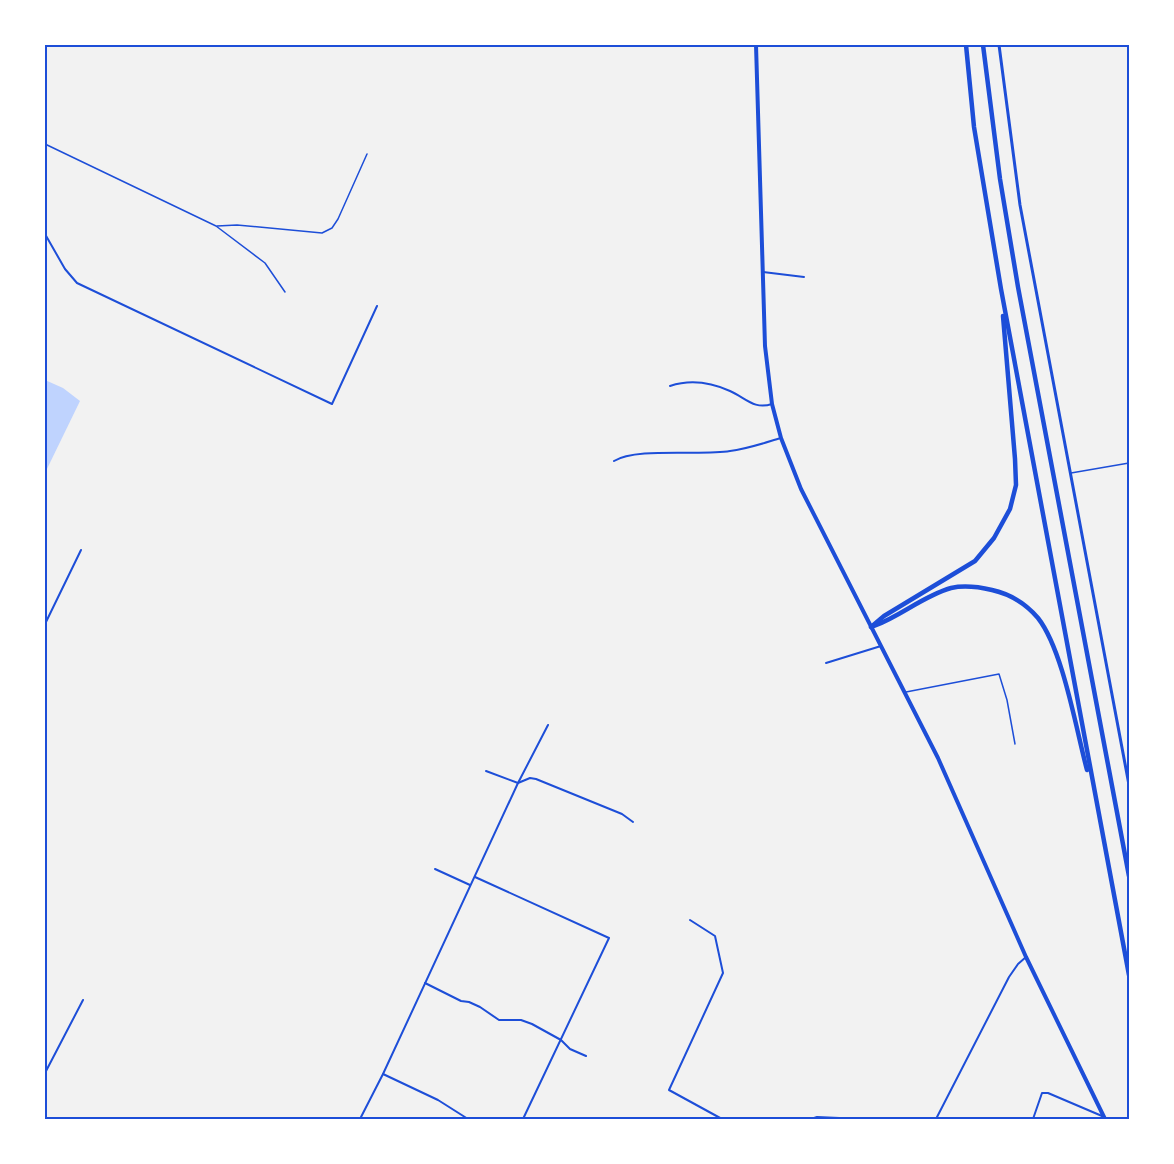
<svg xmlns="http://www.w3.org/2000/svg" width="1174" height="1164" font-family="Montserrat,sans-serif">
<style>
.water{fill:#bfd3fe}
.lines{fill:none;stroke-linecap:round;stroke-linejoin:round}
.service{stroke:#1d4ed8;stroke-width:1.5}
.minor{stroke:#1d4ed8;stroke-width:2}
.tertiary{stroke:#1d4ed8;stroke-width:3}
.secondary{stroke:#1d4ed8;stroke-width:4}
.motorway{stroke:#1d4ed8;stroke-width:4.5}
.neatline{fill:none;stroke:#1d4ed8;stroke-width:2}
</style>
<rect width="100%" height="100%" fill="#f2f2f2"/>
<path class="water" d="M 45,380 L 63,388 L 80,401 L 45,473 Z"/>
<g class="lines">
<g class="service">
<path d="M 45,144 L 216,226 L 265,263 L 285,292"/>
<path d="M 217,226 L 237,225 L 322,233 L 332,228 L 338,219 L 367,154"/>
<path d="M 1071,473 L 1129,463"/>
<path d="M 906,692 L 999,674 L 1007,700 L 1015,744"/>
</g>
<g class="minor">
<path d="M 45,234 L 65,269 L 77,283 L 332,404 L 377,306"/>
<path d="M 763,272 L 804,277"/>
<path d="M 670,386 C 691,379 710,382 730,391 C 746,398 754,410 772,404"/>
<path d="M 614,461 C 636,447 700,456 730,451 C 747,449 764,443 781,438"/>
<path d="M 45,624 L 81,550"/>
<path d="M 826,663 L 881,646"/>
<path d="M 486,771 L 518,783 L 530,778 L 536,779 L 622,814 L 633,822"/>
<path d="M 435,869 L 470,885"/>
<path d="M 475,877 L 609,938 L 523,1119"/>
<path d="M 690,920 L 715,936 L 723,973 L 669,1090 L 722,1119"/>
<path d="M 425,983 L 461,1001 L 469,1002 L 480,1007 L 499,1020 L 521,1020 L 532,1024 L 561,1040 L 570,1049 L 586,1056"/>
<path d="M 45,1073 L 83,1000"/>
<path d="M 383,1074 L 438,1100 L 468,1119"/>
<path d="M 360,1119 L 383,1074 L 518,783 L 548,725"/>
<path d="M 811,1119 L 817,1117 L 862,1119"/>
<path d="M 936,1119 L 1009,977 L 1018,964 L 1026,957"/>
<path d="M 1033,1119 L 1042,1093 L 1048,1093 L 1102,1116"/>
</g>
<path class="tertiary" d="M 999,45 L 1020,205 L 1129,785"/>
<path class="secondary" d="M 756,45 L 765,346 L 772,404 L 781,438 L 801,489 L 938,758 L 1026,957 L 1105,1119"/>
<g class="motorway">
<path d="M 966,45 L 974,127 L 1001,289 L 1129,975"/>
<path d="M 983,45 L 1000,179 L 1018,287 L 1129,876"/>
<path d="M 874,626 C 901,616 923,596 951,588 C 965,585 979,587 992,590 C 1010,594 1026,604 1038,618 C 1063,650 1076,729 1087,770"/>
<path d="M 871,627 L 884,616 L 975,561 L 994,538 L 1010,509 L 1016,485 L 1015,459 L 1003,316"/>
</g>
</g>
<rect width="1174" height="1164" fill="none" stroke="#ffffff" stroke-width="93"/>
<rect x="46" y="46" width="1082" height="1072" class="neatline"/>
</svg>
